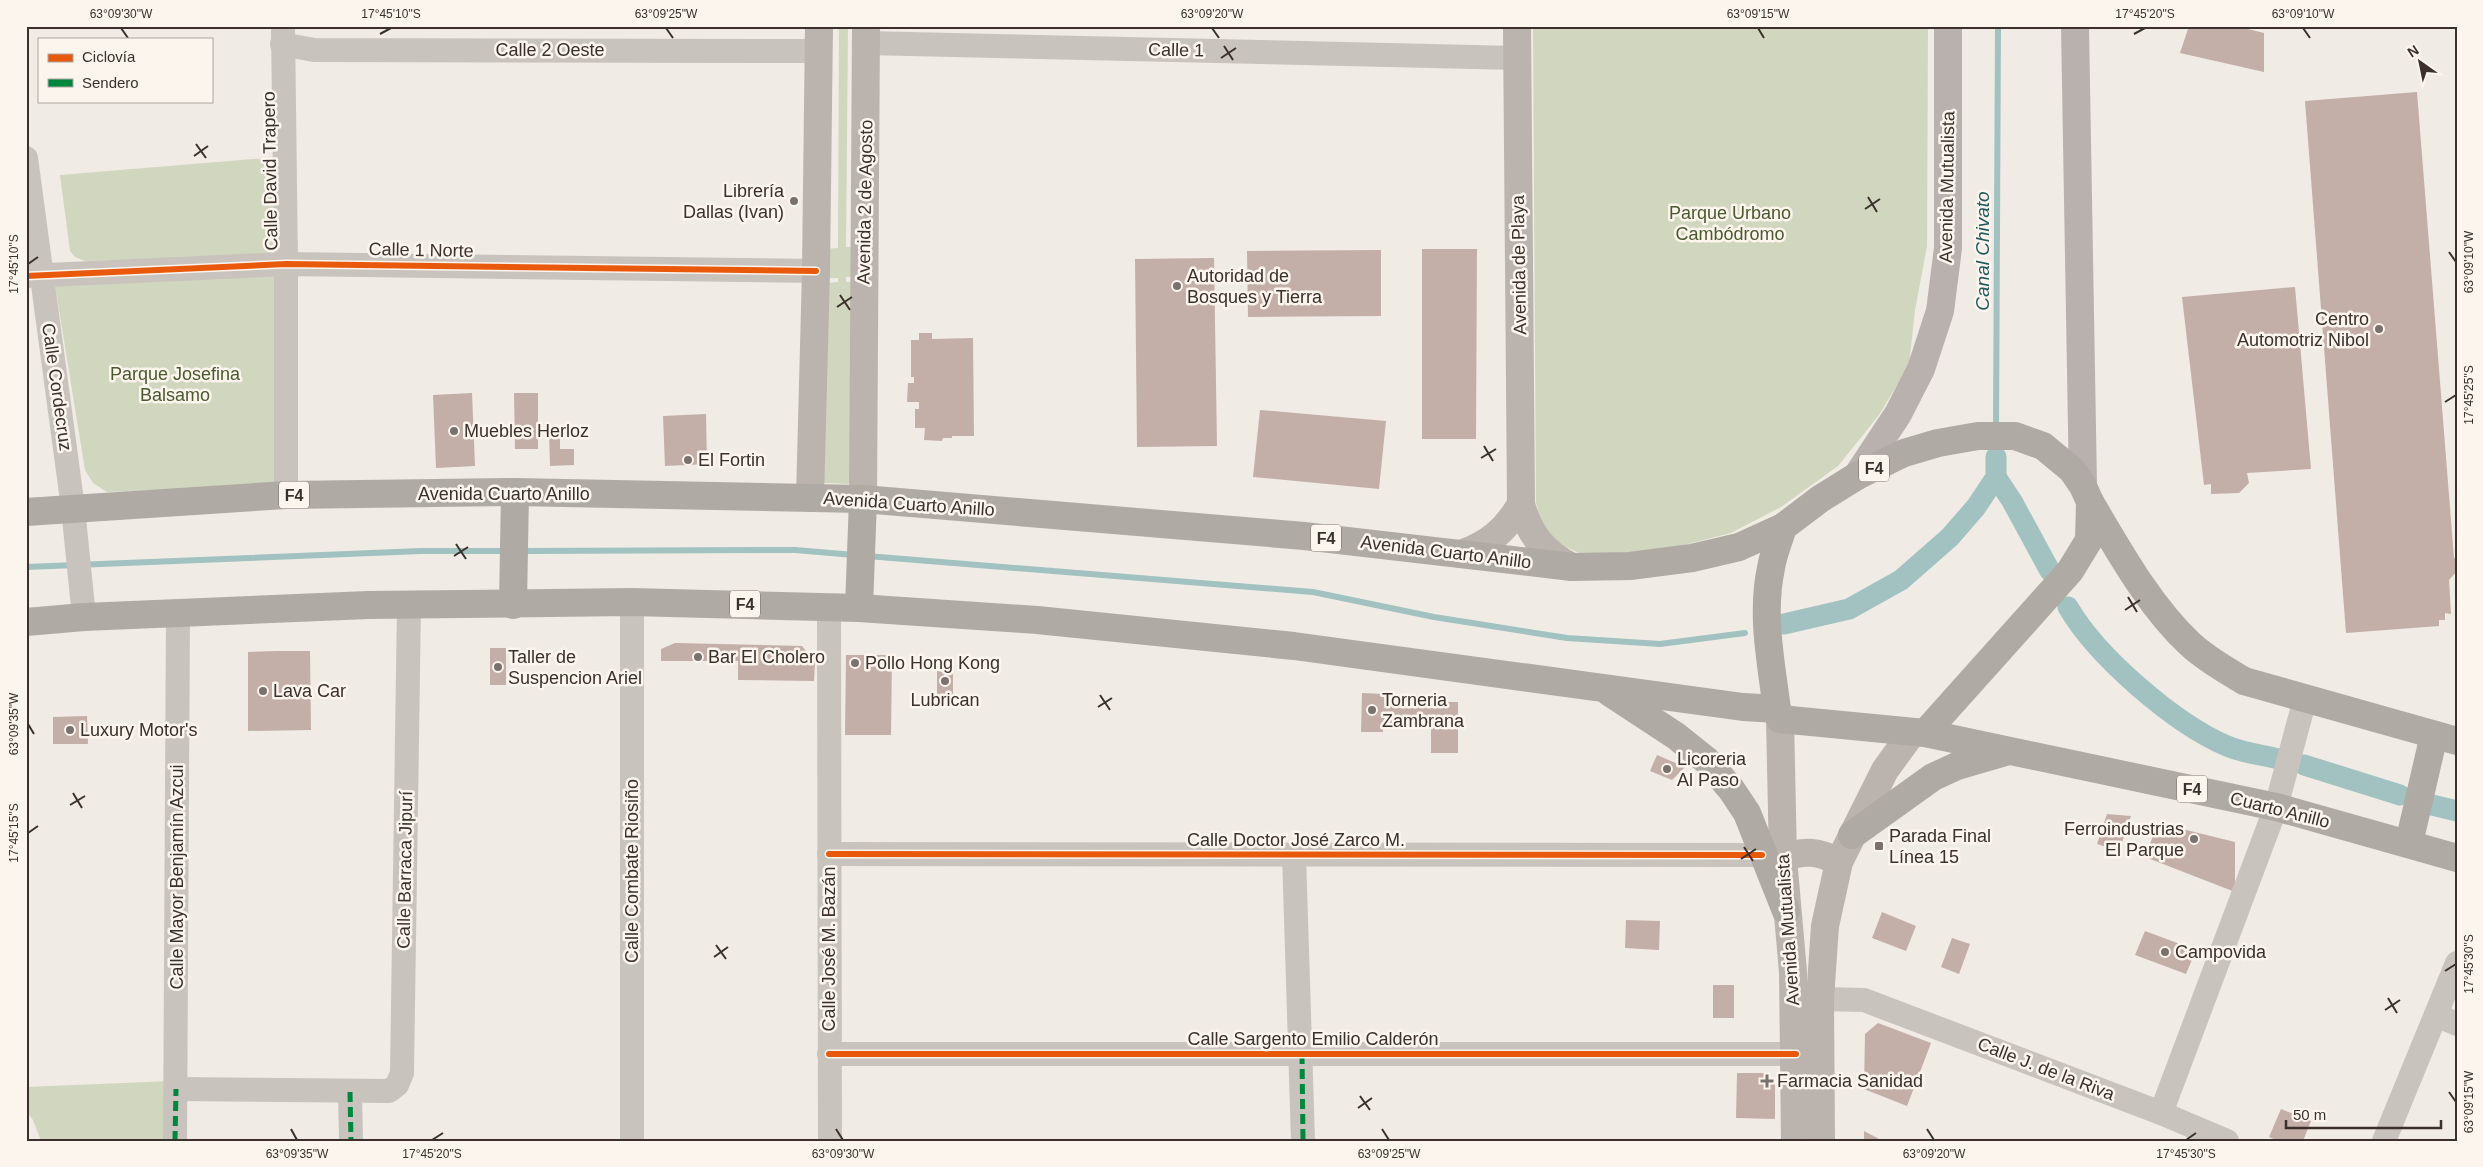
<svg xmlns="http://www.w3.org/2000/svg" width="2483" height="1167" font-family="Helvetica,sans-serif">
<style>
.green{fill:#d1d6bf}
.lines{fill:none;stroke-linecap:round;stroke-linejoin:round}
.stream{stroke:#a1c2c1;stroke-width:6}
.canal{stroke:#a1c2c1;stroke-width:21}
.building{fill:#c3afa7}
.street{stroke:#c9c3be;stroke-width:24}
.secondary{stroke:#bab3ae;stroke-width:28}
.primary{stroke:#b8b1ad;stroke-width:28}
.highway{stroke:#afaaa4;stroke-width:28}
.quiet{stroke:#00873e;stroke-width:5;stroke-dasharray:10 5;stroke-linecap:butt}
.cycleway-casing{stroke:#fbf5ee;stroke-width:9}
.cycleway{stroke:#e8590c;stroke-width:6}
.ticks{fill:none;stroke:#3b302b;stroke-width:2}
.poi-dot{fill:#7a716c;stroke:#fbf5ee;stroke-width:2}
.labels{text-anchor:middle;stroke-width:5;stroke-linejoin:round;paint-order:stroke}
.shield{fill:#fbf5ee;stroke:#756b66;stroke-width:1}
.shield-label{font-size:16px;font-weight:bold;fill:#3b302b}
.street-label{font-size:18px;fill:#3b302b;stroke:#fbf5ee}
.poi-label{font-size:18px;fill:#3b302b;stroke:#fbf5ee;text-anchor:start}
.park-label{font-size:18px;fill:#4a5a2e;stroke:#fbf5ee}
.water-label{font-size:19px;font-style:italic;fill:#1f5a5e;stroke:#fbf5ee}
.neatline{fill:none;stroke:#3b302b;stroke-width:2}
.ticks-label{font-size:12px;text-anchor:middle;fill:#3b302b}
</style>
<rect width="100%" height="100%" fill="#f0ebe5"/>
<g class="green">
<path d="M 839,26 L 848,26 L 846,247 L 853,247 L 854,277 L 846,277 L 846,282 L 855,282 L 853,484 L 823,483 L 826,283 L 838,282 L 838,278 L 828,278 L 826,249 L 838,248 Z"/>
<path d="M 1533,26 L 1928,26 L 1927,246 L 1915,310 L 1909,365 L 1879,415 L 1838,466 L 1781,507 L 1731,533 L 1660,551 L 1586,556 L 1559,544 L 1543,528 L 1536,503 Z"/>
<path d="M 277,157 L 277,248 L 268,256 L 85,261 L 75,257 L 70,251 L 60,175 Z"/>
<path d="M 277,275 L 279,485 L 107,492 L 93,483 L 85,470 L 55,285 Z"/>
<path d="M 171,1081 L 164,1141 L 41,1141 L 33,1120 L 26,1111 L 26,1087 Z"/>
</g>
<g class="lines">
<g class="stream">
<path d="M 1996,430 L 1998,26"/>
<path d="M 1996,477 L 1996,443"/>
<path d="M 520,551 L 795,550 L 854,555"/>
<path d="M 867,556 L 1313,592 L 1434,617 L 1567,638 L 1660,644 L 1745,633"/>
<path d="M 26,567 L 421,551 L 507,551"/>
</g>
<g class="canal">
<path d="M 1996,477 L 2012,501 L 2050,571"/>
<path d="M 2068,607 C 2097,657 2175,724 2227,746 C 2243,753 2263,755 2279,759"/>
<path d="M 1784,624 L 1849,609 L 1901,580 L 1950,537 L 1976,507 L 1996,477 L 1996,457"/>
<path d="M 2304,765 L 2400,795"/>
<path d="M 2432,805 L 2457,811"/>
</g>
</g>
<g class="building">
<path d="M 2189,26 L 2236,26 L 2264,33 L 2264,72 L 2180,53 Z"/>
<path d="M 2417,92 L 2454,558 L 2457,558 L 2457,571 L 2449,580 L 2451,614 L 2445,613 L 2445,620 L 2439,620 L 2439,626 L 2346,633 L 2305,101 Z"/>
<path d="M 1422,249 L 1477,249 L 1476,439 L 1422,439 Z"/>
<path d="M 1381,250 L 1381,316 L 1248,317 L 1247,251 Z"/>
<path d="M 1214,258 L 1217,446 L 1137,447 L 1135,259 Z"/>
<path d="M 2295,287 L 2311,469 L 2247,473 L 2249,483 L 2239,493 L 2211,494 L 2211,484 L 2204,485 L 2182,297 Z"/>
<path d="M 919,333 L 932,333 L 932,339 L 973,338 L 974,436 L 952,436 L 952,438 L 943,438 L 942,441 L 924,440 L 925,428 L 915,428 L 915,409 L 919,409 L 919,402 L 907,402 L 908,383 L 914,383 L 914,377 L 911,377 L 911,340 L 919,340 Z"/>
<path d="M 472,393 L 475,466 L 436,468 L 433,395 Z"/>
<path d="M 514,393 L 538,393 L 538,449 L 515,449 Z"/>
<path d="M 1260,410 L 1386,421 L 1379,489 L 1253,477 Z"/>
<path d="M 706,414 L 707,464 L 665,466 L 663,416 Z"/>
<path d="M 549,431 L 560,431 L 560,449 L 574,449 L 574,465 L 550,466 Z"/>
<path d="M 675,643 L 802,646 L 815,662 L 814,681 L 738,680 L 738,661 L 661,661 L 661,649 Z"/>
<rect x="490" y="648" width="16" height="37"/>
<path d="M 277,651 L 310,651 L 311,730 L 248,731 L 248,652 Z"/>
<path d="M 846,655 L 892,655 L 891,735 L 845,735 Z"/>
<rect x="937" y="667" width="16" height="29"/>
<path d="M 1362,693 L 1432,696 L 1431,702 L 1458,702 L 1458,753 L 1431,753 L 1431,724 L 1402,720 L 1400,727 L 1383,726 L 1383,732 L 1361,732 Z"/>
<path d="M 87,716 L 88,744 L 53,744 L 53,717 Z"/>
<path d="M 1657,755 L 1685,767 L 1672,780 L 1650,771 Z"/>
<path d="M 2107,814 L 2131,816 L 2119,851 L 2097,844 Z"/>
<path d="M 2158,823 L 2235,842 L 2235,892 L 2145,857 Z"/>
<path d="M 1882,912 L 1916,926 L 1906,951 L 1872,938 Z"/>
<path d="M 1626,920 L 1660,921 L 1659,950 L 1625,948 Z"/>
<path d="M 2145,931 L 2196,950 L 2186,974 L 2135,955 Z"/>
<path d="M 1952,938 L 1970,944 L 1959,974 L 1941,967 Z"/>
<rect x="1713" y="985" width="21" height="33"/>
<path d="M 1878,1023 L 1931,1043 L 1907,1106 L 1864,1089 L 1865,1034 Z"/>
<path d="M 1737,1073 L 1765,1073 L 1775,1081 L 1775,1119 L 1736,1118 Z"/>
<path d="M 2281,1109 L 2311,1121 L 2303,1141 L 2278,1141 L 2269,1137 Z"/>
<path d="M 1864,1131 L 1883,1141 L 1864,1141 Z"/>
</g>
<g class="lines">
<g class="street">
<path d="M 283,26 L 286,264 L 286,495"/>
<path d="M 866,43 L 1517,58"/>
<path d="M 282,44 L 314,50 L 818,51"/>
<path d="M 26,158 L 73,508 L 84,617"/>
<path d="M 26,276 L 286,264 L 816,271"/>
<path d="M 829,607 L 830,1141"/>
<path d="M 829,854 L 1762,855"/>
<path d="M 1294,855 L 1303,1141"/>
<path d="M 1820,999 L 1864,1000 L 2161,1113 L 2227,1141"/>
<path d="M 2436,1015 L 2457,1024"/>
<path d="M 829,1054 L 1796,1054"/>
<path d="M 176,1089 L 389,1091 L 397,1085 L 402,1073 L 409,605"/>
<path d="M 350,1092 L 351,1141"/>
<path d="M 2161,1113 L 2276,807 L 2305,699"/>
<path d="M 175,1141 L 178,613"/>
<path d="M 632,1141 L 632,602"/>
<path d="M 2384,1141 L 2457,963"/>
</g>
<g class="secondary">
<path d="M 1517,26 L 1521,504 C 1529,534 1544,553 1572,567"/>
<path d="M 810,498 L 816,271 L 819,26"/>
<path d="M 863,499 L 866,26"/>
<path d="M 1461,554 C 1489,544 1506,530 1521,504"/>
<path d="M 1780,719 L 1783,858 L 1793,972 L 1795,1141"/>
<path d="M 1783,858 C 1804,850 1819,851 1839,862"/>
<path d="M 1821,1141 L 1820,999 L 1825,926 L 1839,862 L 1885,770 L 1912,733"/>
</g>
<g class="primary">
<path d="M 2075,26 L 2083,486"/>
<path d="M 1857,476 L 1898,414 L 1921,369 L 1940,311 L 1948,248 L 1948,26"/>
</g>
<g class="highway">
<path d="M 2090,502 C 2118,549 2149,606 2190,644 C 2206,659 2226,670 2244,681 L 2457,741"/>
<path d="M 26,512 L 286,495 L 515,492 L 863,499 L 1304,536 L 1572,567 L 1630,566 L 1692,558 L 1739,547 L 1783,527 L 1820,499 L 1857,476 L 1904,453 L 1938,443 L 1978,436 L 2015,436 L 2043,446 L 2072,470 L 2083,486 L 2090,502 L 2089,540 L 2070,571 L 1925,733"/>
<path d="M 1783,527 C 1779,541 1773,554 1771,568 C 1761,614 1771,663 1777,709 L 1780,719 L 1925,733 L 2276,807 L 2457,858"/>
<path d="M 513,605 L 515,492"/>
<path d="M 859,608 L 863,499"/>
<path d="M 26,622 L 84,617 L 368,605 L 632,602 L 859,608 L 1037,620 L 1294,646 L 1743,707 L 1777,709"/>
<path d="M 1609,692 L 1676,736 L 1706,760 L 1731,789 L 1747,813 L 1786,911"/>
<path d="M 1852,835 L 1933,777 L 1957,766 L 2005,752"/>
<path d="M 2409,843 L 2434,735"/>
</g>
<g class="quiet">
<path d="M 1302,1054 L 1303,1141"/>
<path d="M 350,1092 L 351,1141"/>
<path d="M 175,1141 L 176,1089"/>
</g>
<defs>
<g id="cycleway">
<path d="M 26,276 L 286,264 L 816,271"/>
<path d="M 829,854 L 1762,855"/>
<path d="M 829,1054 L 1796,1054"/>
</g>
</defs>
<use href="#cycleway" class="cycleway-casing"/>
<use href="#cycleway" class="cycleway"/>
</g>
<path class="ticks" d="M 121,28 L 128,38M 666,28 L 673,38M 1212,28 L 1219,38M 1758,28 L 1764,38M 2303,28 L 2310,38M 380,34 L 391,28M 2134,34 L 2145,28M 1224,46 L 1233,60M 1221,58 L 1236,48M 196,144 L 206,158M 194,156 L 208,146M 1868,197 L 1877,212M 1865,209 L 1880,199M 2449,252 L 2456,262M 28,264 L 38,257M 840,295 L 850,310M 837,307 L 852,297M 2445,402 L 2456,395M 1484,446 L 1493,461M 1481,458 L 1496,449M 456,544 L 466,559M 454,556 L 468,547M 2128,597 L 2137,612M 2125,610 L 2140,600M 1100,695 L 1110,710M 1098,707 L 1112,698M 28,724 L 34,734M 73,793 L 82,808M 70,805 L 85,796M 28,833 L 38,826M 1744,847 L 1753,861M 1741,859 L 1756,849M 716,945 L 726,959M 714,957 L 728,947M 2445,971 L 2456,964M 2388,998 L 2397,1013M 2385,1010 L 2400,1000M 2449,1092 L 2456,1102M 1360,1096 L 1370,1110M 1358,1108 L 1372,1098M 291,1129 L 297,1140M 836,1129 L 843,1140M 1382,1129 L 1389,1140M 1927,1129 L 1934,1140M 432,1140 L 443,1133M 2186,1140 L 2196,1133"/>
<g class="poi-dot">
<circle cx="794" cy="201" r="5"/>
<circle cx="1177" cy="286" r="5"/>
<circle cx="2379" cy="329" r="5"/>
<circle cx="454" cy="431" r="5"/>
<circle cx="688" cy="460" r="5"/>
<circle cx="698" cy="657" r="5"/>
<circle cx="855" cy="663" r="5"/>
<circle cx="498" cy="667" r="5"/>
<circle cx="945" cy="681" r="5"/>
<circle cx="263" cy="691" r="5"/>
<circle cx="1372" cy="710" r="5"/>
<circle cx="70" cy="730" r="5"/>
<circle cx="1667" cy="769" r="5"/>
<circle cx="2194" cy="839" r="5"/>
<rect x="1874" y="841" width="10" height="10" rx="2.5"/>
<circle cx="2165" cy="952" r="5"/>
<path d="M1764.5 1073.5h5v5h5v5h-5v5h-5v-5h-5v-5h5z"/>
</g>
<g class="labels">
<g class="shield">
<rect x="1859" y="454.5" width="30" height="27" rx="4"/>
<rect x="279" y="481.5" width="30" height="27" rx="4"/>
<rect x="1311" y="524.5" width="30" height="27" rx="4"/>
<rect x="730" y="590.5" width="30" height="27" rx="4"/>
<rect x="2177" y="775.5" width="30" height="27" rx="4"/>
</g>
<g class="shield-label">
<text x="1874" y="474">F4</text>
<text x="294" y="501">F4</text>
<text x="1326" y="544">F4</text>
<text x="745" y="610">F4</text>
<text x="2192" y="795">F4</text>
</g>
<g class="street-label">
<text x="550" y="56">Calle 2 Oeste</text>
<text transform="translate(1176 50) rotate(1)" y="6">Calle 1</text>
<text transform="translate(270 171) rotate(-91)" y="6">Calle David Trapero</text>
<text transform="translate(1947 187) rotate(-89)" y="6">Avenida Mutualista</text>
<text transform="translate(865 202) rotate(-89)" y="6">Avenida 2 de Agosto</text>
<text transform="translate(421 250) rotate(1)" y="6">Calle 1 Norte</text>
<text transform="translate(1519 265) rotate(-91)" y="6">Avenida de Playa</text>
<text transform="translate(57 387) rotate(82)" y="6">Calle Cordecruz</text>
<text x="504" y="500">Avenida Cuarto Anillo</text>
<text transform="translate(909 504) rotate(4)" y="6">Avenida Cuarto Anillo</text>
<text transform="translate(1446 552) rotate(7)" y="6">Avenida Cuarto Anillo</text>
<text transform="translate(2280 810) rotate(14)" y="6">Cuarto Anillo</text>
<text x="1296" y="846">Calle Doctor José Zarco M.</text>
<text transform="translate(405 870) rotate(-89)" y="6">Calle Barraca Jipurí</text>
<text transform="translate(632 871) rotate(-90)" y="6">Calle Combate Riosiño</text>
<text transform="translate(177 877) rotate(-90)" y="6">Calle Mayor Benjamín Azcui</text>
<text transform="translate(1788 930) rotate(-94)" y="6">Avenida Mutualista</text>
<text transform="translate(829 949) rotate(-90)" y="6">Calle José M. Bazán</text>
<text x="1313" y="1045">Calle Sargento Emilio Calderón</text>
<text transform="translate(2046 1069) rotate(21)" y="6">Calle J. de la Riva</text>
</g>
<g class="poi-label">
<text x="784" y="197" text-anchor="end">Librería<tspan x="784" dy="21">Dallas (Ivan)</tspan></text>
<text x="1187" y="282">Autoridad de<tspan x="1187" dy="21">Bosques y Tierra</tspan></text>
<text x="2369" y="325" text-anchor="end">Centro<tspan x="2369" dy="21">Automotriz Nibol</tspan></text>
<text x="464" y="437">Muebles Herloz</text>
<text x="698" y="466">El Fortin</text>
<text x="508" y="663">Taller de<tspan x="508" dy="21">Suspencion Ariel</tspan></text>
<text x="708" y="663">Bar El Cholero</text>
<text x="865" y="669">Pollo Hong Kong</text>
<text x="273" y="697">Lava Car</text>
<text x="945" y="706" text-anchor="middle">Lubrican</text>
<text x="1382" y="706">Torneria<tspan x="1382" dy="21">Zambrana</tspan></text>
<text x="80" y="736">Luxury Motor's</text>
<text x="1677" y="765">Licoreria<tspan x="1677" dy="21">Al Paso</tspan></text>
<text x="2184" y="835" text-anchor="end">Ferroindustrias<tspan x="2184" dy="21">El Parque</tspan></text>
<text x="1889" y="842">Parada Final<tspan x="1889" dy="21">Línea 15</tspan></text>
<text x="2175" y="958">Campovida</text>
<text x="1777" y="1087">Farmacia Sanidad</text>
</g>
<g class="park-label">
<text x="1730" y="219">Parque Urbano<tspan x="1730" dy="21">Cambódromo</tspan></text>
<text x="175" y="380">Parque Josefina<tspan x="175" dy="21">Balsamo</tspan></text>
</g>
<g class="water-label">
<text transform="translate(1982 251) rotate(-90)" y="7">Canal Chivato</text>
</g>
</g>
<rect width="2483" height="1167" fill="none" stroke="#fbf5ee" stroke-width="55"/>
<rect x="38" y="38" width="175" height="65" fill="#fbf5ee" stroke="#aea6a0"/>
<rect x="48" y="54" width="25" height="8" fill="#e8590c" stroke="#aea6a0"/>
<text x="82" y="62" font-size="15" fill="#3b302b">Ciclovía</text>
<rect x="48" y="79" width="25" height="8" fill="#00873e" stroke="#aea6a0"/>
<text x="82" y="88" font-size="15" fill="#3b302b">Sendero</text>
<g transform="translate(2420 62) rotate(327)" stroke="#fbf5ee" stroke-width="4" paint-order="stroke">
<path d="M0-4L9 19L0 12L-9 19Z" fill="#3b302b"/>
<text y="-8" font-size="14" font-weight="bold" text-anchor="middle" fill="#3b302b">N</text>
</g>
<path d="M2286 1120v8h155v-8" fill="none" stroke="#3b302b" stroke-width="2.5"/>
<text x="2293" y="1120" font-size="15" fill="#3b302b" stroke="#fbf5ee" stroke-width="4" paint-order="stroke">50 m</text>
<rect x="28" y="28" width="2428" height="1112" class="neatline"/>
<g class="ticks-label">
<text x="121" y="18">63°09'30"W</text>
<text x="391" y="18">17°45'10"S</text>
<text x="666" y="18">63°09'25"W</text>
<text x="1212" y="18">63°09'20"W</text>
<text x="1758" y="18">63°09'15"W</text>
<text x="2145" y="18">17°45'20"S</text>
<text x="2303" y="18">63°09'10"W</text>
<text transform="translate(2469 262) rotate(-90)" y="4">63°09'10"W</text>
<text transform="translate(14 264) rotate(-90)" y="4">17°45'10"S</text>
<text transform="translate(2469 395) rotate(-90)" y="4">17°45'25"S</text>
<text transform="translate(14 724) rotate(-90)" y="4">63°09'35"W</text>
<text transform="translate(14 833) rotate(-90)" y="4">17°45'15"S</text>
<text transform="translate(2469 964) rotate(-90)" y="4">17°45'30"S</text>
<text transform="translate(2469 1102) rotate(-90)" y="4">63°09'15"W</text>
<text x="297" y="1158">63°09'35"W</text>
<text x="432" y="1158">17°45'20"S</text>
<text x="843" y="1158">63°09'30"W</text>
<text x="1389" y="1158">63°09'25"W</text>
<text x="1934" y="1158">63°09'20"W</text>
<text x="2186" y="1158">17°45'30"S</text>
</g>
</svg>
